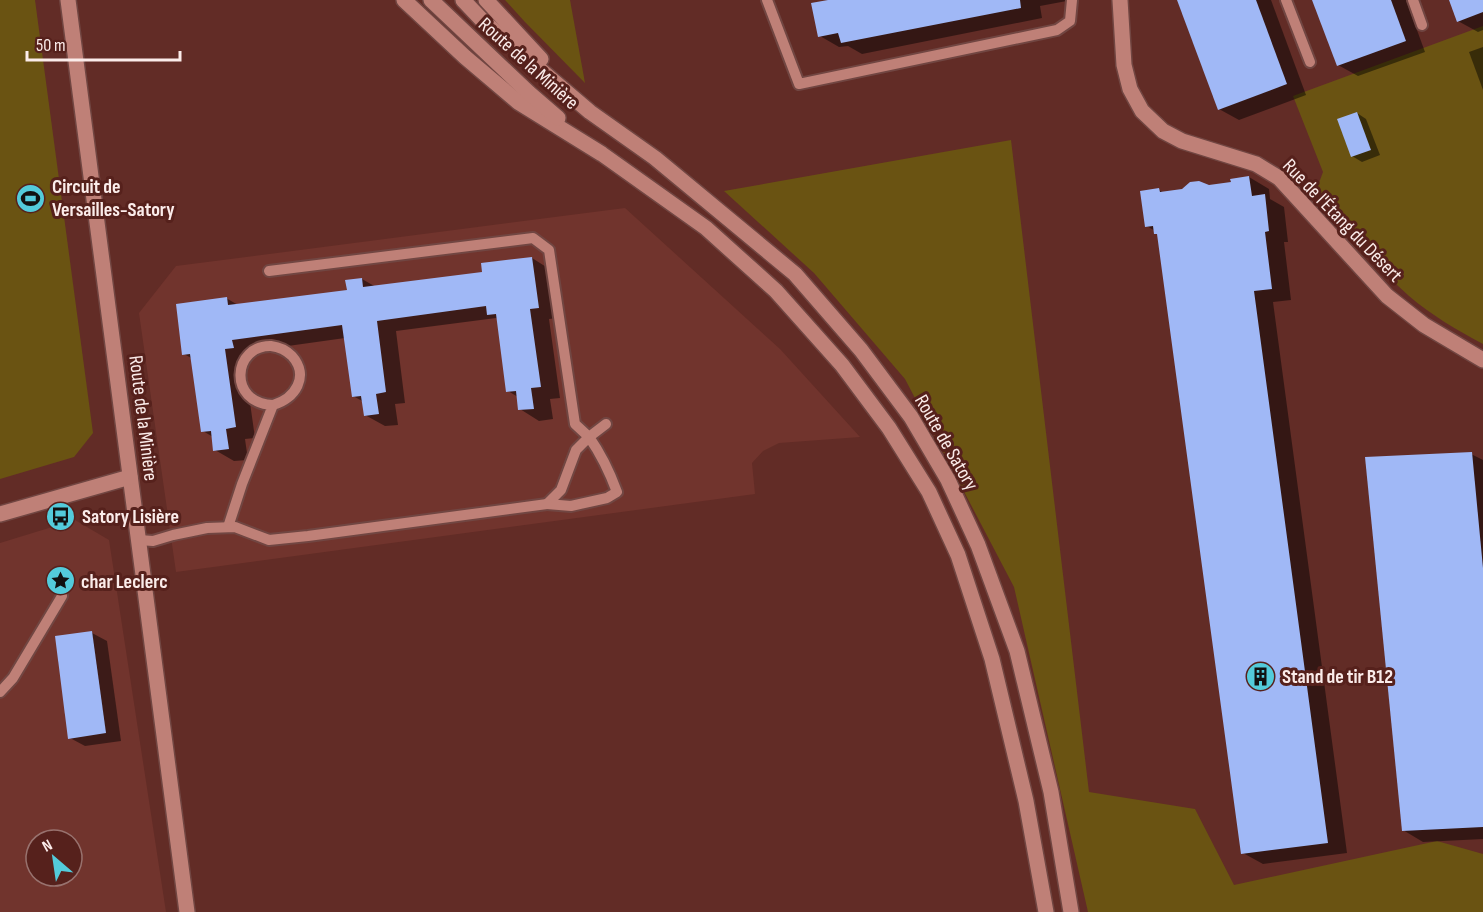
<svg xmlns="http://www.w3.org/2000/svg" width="1483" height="912" font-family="'Sofia Sans Condensed',sans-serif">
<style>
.built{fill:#71342d;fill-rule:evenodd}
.green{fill:#6a5312}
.shadow{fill:#0007}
.building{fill:#a0b8f6}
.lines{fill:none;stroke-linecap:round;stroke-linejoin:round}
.service-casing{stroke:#714642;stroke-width:14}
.minor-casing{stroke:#714642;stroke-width:18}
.secondary-casing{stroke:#714642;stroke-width:18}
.service{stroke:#bf8077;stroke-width:10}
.minor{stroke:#bf8077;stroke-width:15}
.secondary{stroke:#bf8077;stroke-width:15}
.labels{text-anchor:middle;stroke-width:6;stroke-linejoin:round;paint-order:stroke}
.street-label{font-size:20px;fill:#fbecea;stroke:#56211c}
.poi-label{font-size:20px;font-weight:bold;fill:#fbecea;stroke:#56211c;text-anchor:start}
</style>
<rect width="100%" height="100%" fill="#622c26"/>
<g class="built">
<path d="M 625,208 L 780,349 L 860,437 L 779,443 L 763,451 L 752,463 L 755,494 L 176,572 L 139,313 L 176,266 Z"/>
<path d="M 75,520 L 109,540 L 166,912 L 0,912 L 0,543 ZM 36,840 L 72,840 L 72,876 L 36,876 Z"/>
</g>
<g class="green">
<path d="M 0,0 L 35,0 L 93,433 L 74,457 L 0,479 Z"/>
<path d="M 505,0 L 570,0 L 585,83 L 525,22 Z"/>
<path d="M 1483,26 L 1483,344 C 1457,330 1431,315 1409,296 C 1374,265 1345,227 1316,191 L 1323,172 L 1293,96 Z"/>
<path d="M 1011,140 L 1089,792 L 1195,809 L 1234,885 L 1437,841 L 1483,854 L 1483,912 L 1088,912 L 1014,587 L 905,379 L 814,273 L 724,191 Z"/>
</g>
<g class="shadow">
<path d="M 833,0 L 1072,0 L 1040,6 L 1042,18 L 862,54 L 848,46 L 839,47 L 820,36 Z"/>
<path d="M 1179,0 L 1271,0 L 1306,95 L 1239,120 L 1219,109 Z"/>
<path d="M 1314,0 L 1406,0 L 1425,52 L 1358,76 L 1338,65 Z"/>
<path d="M 1450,0 L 1483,0 L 1483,30 L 1478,32 L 1458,21 Z"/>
<path d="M 1483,47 L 1483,90 L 1469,52 Z"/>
<path d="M 1357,113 L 1366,119 L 1380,155 L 1362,162 L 1352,156 Z"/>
<path d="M 1249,177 L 1269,189 L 1270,199 L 1284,207 L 1288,242 L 1284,242 L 1291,300 L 1273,302 L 1347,853 L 1263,864 L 1243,853 L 1159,235 L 1156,233 L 1155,231 L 1147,226 L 1159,190 L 1164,193 L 1232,184 Z"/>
<path d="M 532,258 L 551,270 L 558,318 L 549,319 L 560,398 L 550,399 L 553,419 L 539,421 L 520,409 L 518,397 L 508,391 L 498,319 L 496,318 L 396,331 L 405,403 L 395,404 L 398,425 L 385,426 L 365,415 L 364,402 L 353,396 L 345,338 L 252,351 L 253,359 L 244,360 L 255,438 L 245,439 L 248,460 L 234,461 L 215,450 L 213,437 L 203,431 L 193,359 L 184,354 L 226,298 L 238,305 L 348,291 L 362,279 L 376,287 L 484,273 Z"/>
<path d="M 1471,454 L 1483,460 L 1483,839 L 1423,842 L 1403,830 Z"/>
<path d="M 92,633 L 107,641 L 121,741 L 85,746 L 70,738 Z"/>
</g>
<g class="building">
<path d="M 828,0 L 1020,0 L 1021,8 L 841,43 L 838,33 L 818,37 L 811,3 Z"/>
<path d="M 1177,0 L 1256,0 L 1287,84 L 1218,110 Z"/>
<path d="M 1312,0 L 1391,0 L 1406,41 L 1337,66 Z"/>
<path d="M 1449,0 L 1483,0 L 1483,12 L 1457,22 Z"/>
<path d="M 1357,112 L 1371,150 L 1351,157 L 1337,119 Z"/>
<path d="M 1249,176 L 1252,196 L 1265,194 L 1269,231 L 1265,232 L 1272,289 L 1254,291 L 1328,843 L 1241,854 L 1157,234 L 1154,234 L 1153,226 L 1145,227 L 1140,191 L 1159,188 L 1160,192 L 1182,189 L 1190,182 L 1199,181 L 1209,185 L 1231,182 L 1230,179 Z"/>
<path d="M 532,257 L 539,308 L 530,309 L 541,387 L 531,388 L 534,409 L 518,410 L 516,391 L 506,392 L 496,314 L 487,315 L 486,306 L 377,321 L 386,392 L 376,394 L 379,414 L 364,416 L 361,396 L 352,397 L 342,325 L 232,340 L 234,348 L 225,349 L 236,427 L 226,429 L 229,449 L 213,451 L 211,431 L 201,432 L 190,354 L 182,355 L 176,304 L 227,297 L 228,305 L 347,290 L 345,280 L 362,278 L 363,287 L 482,272 L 481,263 Z"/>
<path d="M 1472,452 L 1483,568 L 1483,827 L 1402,831 L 1365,457 Z"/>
<path d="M 92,631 L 106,733 L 68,739 L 55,636 Z"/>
</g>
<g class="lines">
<defs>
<g id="service">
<path d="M 767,0 L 799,84 L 1057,30 L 1070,21 L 1072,0"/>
<path d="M 1286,0 L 1310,62"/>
<path d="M 1413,0 L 1422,25"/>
<path d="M 269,271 L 533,238 L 549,250 L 575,424 L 589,437 L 576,450 L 561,490 L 547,504 L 571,506 L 607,498 L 617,492 C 610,473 601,454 589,437 L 606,424"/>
<path d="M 228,527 L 242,484 L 273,405 C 227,403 233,345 271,346 C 279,347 286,350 292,356 C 310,376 295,399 273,405"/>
<path d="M 139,540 L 153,541 L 173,535 L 207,528 L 235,527 L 269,540 L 308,536 L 547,504"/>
<path d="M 0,692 L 13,678 L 62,596"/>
</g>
<g id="minor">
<path d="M 68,0 L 187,912"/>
<path d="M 1120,0 L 1124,65 L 1130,89 L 1142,111 L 1163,131 L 1182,141 L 1256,164 L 1279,178 L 1387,296 L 1424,325 L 1483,360"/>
<path d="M 0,514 L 130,477"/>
</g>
<g id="secondary">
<path d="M 404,0 L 465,57 L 518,102 L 602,154 L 706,228 L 776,291 L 842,365 L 889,428 L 929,492 L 958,555 L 992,659 L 1026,801 L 1046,912"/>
<path d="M 431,0 L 529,93 L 558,118"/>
<path d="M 463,0 L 481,19 L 590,112 L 655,158 L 795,274 L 861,350 L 911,417 L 948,480 L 978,545 L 1017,651 L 1051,792 L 1071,912"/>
<path d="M 486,0 L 541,59"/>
</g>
</defs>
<use href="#service" class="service-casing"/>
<use href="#minor" class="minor-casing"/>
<use href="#secondary" class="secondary-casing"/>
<use href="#service" class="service"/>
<use href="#minor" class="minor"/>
<use href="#secondary" class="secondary"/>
</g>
<defs>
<symbol id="stadium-disc" viewBox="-11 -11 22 22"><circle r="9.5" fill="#53cbdb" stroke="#56211c"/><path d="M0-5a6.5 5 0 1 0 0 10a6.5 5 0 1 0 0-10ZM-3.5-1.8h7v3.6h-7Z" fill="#111"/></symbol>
<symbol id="bus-disc" viewBox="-11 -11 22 22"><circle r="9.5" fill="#53cbdb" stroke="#56211c"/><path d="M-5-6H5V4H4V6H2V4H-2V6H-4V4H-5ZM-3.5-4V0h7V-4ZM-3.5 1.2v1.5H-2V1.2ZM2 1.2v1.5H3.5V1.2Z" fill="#111"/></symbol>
<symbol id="sight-disc" viewBox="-11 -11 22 22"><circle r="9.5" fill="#53cbdb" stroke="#56211c"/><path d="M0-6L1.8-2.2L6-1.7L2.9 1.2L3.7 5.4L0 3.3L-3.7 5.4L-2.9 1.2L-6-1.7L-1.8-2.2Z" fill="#111"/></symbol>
<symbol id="building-disc" viewBox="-11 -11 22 22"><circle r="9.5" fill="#53cbdb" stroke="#56211c"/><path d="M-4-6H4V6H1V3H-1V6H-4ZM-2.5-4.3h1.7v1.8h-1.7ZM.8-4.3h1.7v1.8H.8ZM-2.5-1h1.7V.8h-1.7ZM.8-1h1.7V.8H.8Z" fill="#111"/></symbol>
</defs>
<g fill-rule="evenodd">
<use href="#stadium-disc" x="14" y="182" width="33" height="33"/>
<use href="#bus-disc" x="44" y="500" width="33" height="33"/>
<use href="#sight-disc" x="44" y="564" width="33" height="33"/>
<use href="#building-disc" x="1244" y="660" width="33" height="33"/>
</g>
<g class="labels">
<g class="street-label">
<text transform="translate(529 63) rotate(42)" y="7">Route de la Minière</text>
<text transform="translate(1343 220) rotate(46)" y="7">Rue de l'Étang du Désert</text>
<text transform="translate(144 418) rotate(83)" y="7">Route de la Minière</text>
<text transform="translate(947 442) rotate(60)" y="7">Route de Satory</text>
</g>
<g class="poi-label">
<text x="52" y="193">Circuit de<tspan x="52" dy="23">Versailles-Satory</tspan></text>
<text x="82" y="523">Satory Lisière</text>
<text x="81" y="588">char Leclerc</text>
<text x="1282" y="683">Stand de tir B12</text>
</g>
</g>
<g transform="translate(54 858) rotate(331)"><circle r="28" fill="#56211c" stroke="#98726e" stroke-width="1.5"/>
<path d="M0-4.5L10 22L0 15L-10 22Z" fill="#53cbdb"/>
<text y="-9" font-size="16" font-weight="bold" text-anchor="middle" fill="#fbecea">N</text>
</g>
<path d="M27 51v9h153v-9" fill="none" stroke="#fbecea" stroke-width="3"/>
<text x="36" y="51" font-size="18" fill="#fbecea" stroke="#56211c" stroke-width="4.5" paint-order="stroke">50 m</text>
</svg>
